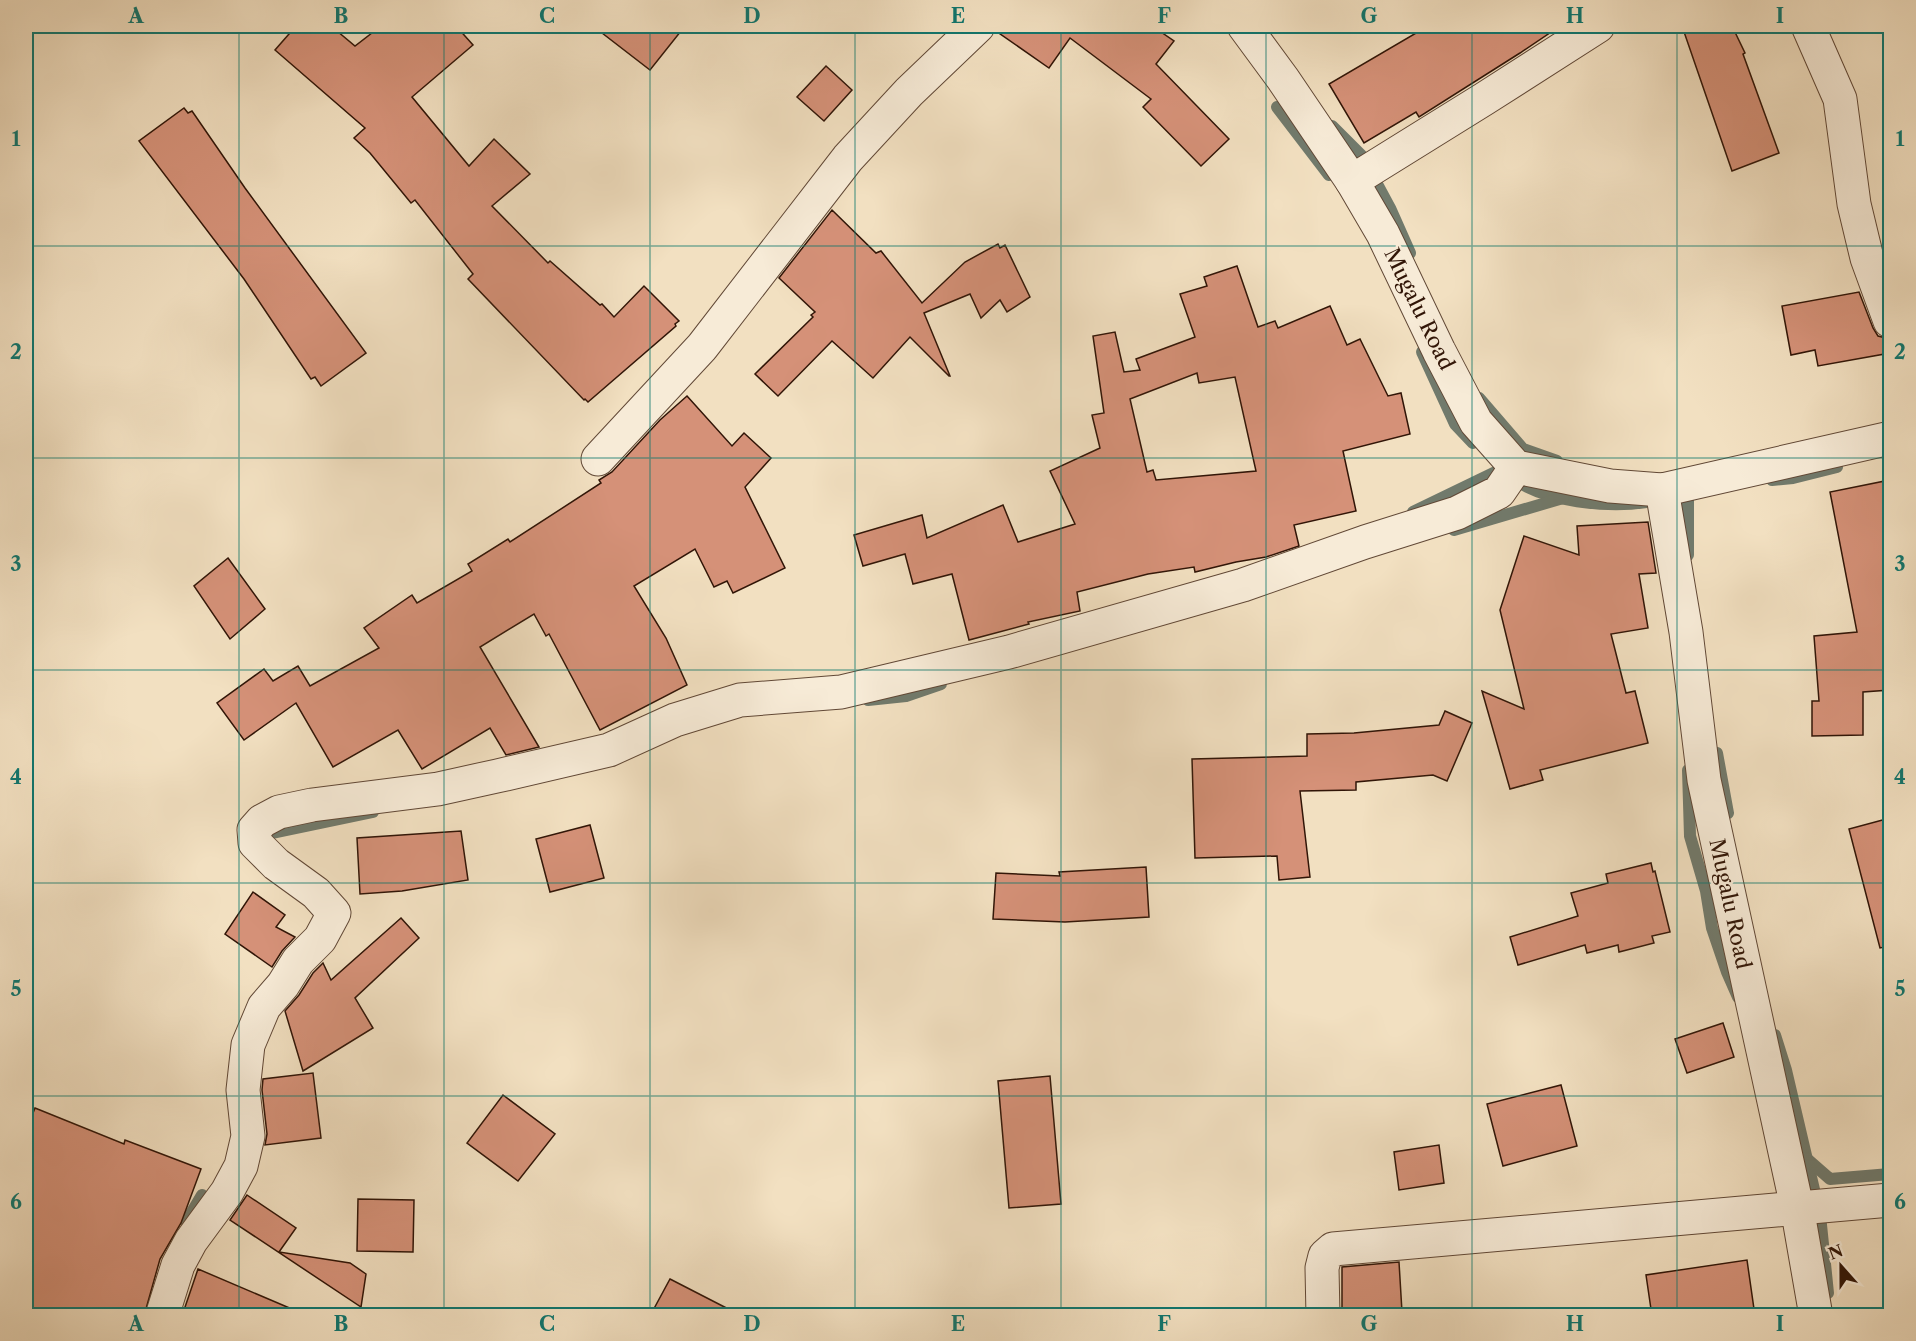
<svg xmlns="http://www.w3.org/2000/svg" width="1916" height="1341" font-family="'Libre Caslon Text',serif">
<style>
.lines{fill:none;stroke-linecap:round;stroke-linejoin:round}
.stream{stroke:#717a6c;stroke-width:12}
.building{fill:#d59178;stroke:#311507;stroke-width:1.5;fill-rule:evenodd}
.minor-casing{stroke:#614836;stroke-width:35}
.minor{stroke:#f7ebd7;stroke-width:33}
.grid{fill:none;stroke:#0f766e;stroke-width:1.5;stroke-opacity:0.55}
.labels{text-anchor:middle;stroke-width:5;stroke-linejoin:round;paint-order:stroke}
.street-label{font-size:21px;fill:#311507;stroke:#f7ebd7}
.neatline{fill:none;stroke:#0f766e;stroke-width:2}
.grid-label{font-size:20px;text-anchor:middle;font-weight:bold;fill:#0f766e}
</style>
<rect width="100%" height="100%" fill="#f2e0c1"/>
<filter id="stains"><feTurbulence type="fractalNoise" baseFrequency=".00333" numOctaves="4"/><feColorMatrix values="0 0 0 0 .2 0 0 0 0 .09 0 0 0 0 .02 0 0 0 .5 -.17"/></filter>
<radialGradient id="worn" r=".72"><stop offset=".6" stop-color="#630" stop-opacity="0"/><stop offset="1" stop-color="#630" stop-opacity=".3"/></radialGradient>
<g class="lines">
<g class="stream">
<path d="M 1277,107 L 1329,175"/>
<path d="M 1332,126 L 1362,156 L 1390,208 L 1410,253"/>
<path d="M 1422,352 L 1455,424 L 1473,443"/>
<path d="M 1479,398 L 1523,449 L 1557,461"/>
<path d="M 1513,478 C 1543,502 1610,508 1646,502"/>
<path d="M 1772,480 L 1793,478 L 1837,467"/>
<path d="M 1413,512 L 1502,469"/>
<path d="M 1454,530 L 1563,498"/>
<path d="M 1688,555 L 1688,493"/>
<path d="M 868,700 L 906,696 L 941,684"/>
<path d="M 1717,753 L 1728,813"/>
<path d="M 1688,770 L 1690,836 L 1706,891 L 1712,928 L 1727,972 L 1738,997"/>
<path d="M 263,835 L 373,812"/>
<path d="M 1775,1035 L 1786,1070 L 1820,1215 L 1828,1293"/>
<path d="M 1806,1158 L 1830,1179 L 1890,1174"/>
<path d="M 186,1222 L 202,1195"/>
</g>
</g>
<g class="building">
<path d="M 296,26 L 331,26 L 355,46 L 381,26 L 456,26 L 473,45 L 412,97 L 469,166 L 494,139 L 530,174 L 492,206 L 548,263 L 550,261 L 600,305 L 602,304 L 614,317 L 644,286 L 679,321 L 675,324 L 676,326 L 588,402 L 585,399 L 584,400 L 468,279 L 473,274 L 415,200 L 411,203 L 370,153 L 354,138 L 365,128 L 275,50 Z"/>
<path d="M 593,26 L 685,26 L 650,70 Z"/>
<path d="M 996,26 L 1152,26 L 1174,41 L 1156,64 L 1229,139 L 1201,166 L 1143,107 L 1151,99 L 1070,38 L 1049,68 L 996,31 Z"/>
<path d="M 1428,26 L 1560,26 L 1520,53 L 1419,117 L 1416,112 L 1364,143 L 1329,84 Z"/>
<path d="M 1682,26 L 1732,26 L 1745,53 L 1743,54 L 1779,153 L 1732,171 Z"/>
<path d="M 826,66 L 852,90 L 824,121 L 797,97 Z"/>
<path d="M 184,108 L 188,113 L 192,111 L 245,188 L 366,353 L 321,386 L 315,377 L 311,379 L 244,279 L 139,141 Z"/>
<path d="M 832,210 L 876,253 L 881,251 L 922,303 L 965,262 L 998,244 L 1000,248 L 1005,245 L 1030,297 L 1007,312 L 1000,300 L 981,318 L 970,294 L 924,313 L 950,376 L 949,376 L 910,337 L 873,378 L 832,341 L 778,396 L 755,374 L 813,317 L 811,315 L 815,312 L 779,278 Z"/>
<path d="M 1237,266 L 1258,327 L 1275,321 L 1278,328 L 1330,306 L 1347,345 L 1360,339 L 1388,396 L 1401,393 L 1410,434 L 1343,451 L 1356,511 L 1294,525 L 1299,546 L 1266,557 L 1236,562 L 1195,572 L 1194,567 L 1148,574 L 1077,592 L 1080,611 L 1028,622 L 1029,624 L 969,640 L 952,574 L 913,584 L 905,554 L 863,566 L 854,535 L 922,515 L 927,538 L 1003,505 L 1018,542 L 1075,524 L 1050,471 L 1100,448 L 1092,415 L 1104,413 L 1093,336 L 1115,332 L 1124,372 L 1140,370 L 1136,359 L 1195,337 L 1180,294 L 1207,286 L 1204,277 ZM 1197,373 L 1199,383 L 1235,377 L 1256,471 L 1156,480 L 1153,470 L 1147,472 L 1130,399 Z"/>
<path d="M 1859,292 L 1873,328 L 1878,336 L 1890,339 L 1890,353 L 1818,366 L 1815,350 L 1791,355 L 1782,306 Z"/>
<path d="M 687,396 L 732,446 L 744,433 L 771,458 L 745,487 L 785,568 L 733,593 L 727,581 L 714,587 L 695,549 L 634,586 L 666,638 L 687,685 L 600,730 L 549,634 L 546,636 L 534,614 L 480,647 L 539,747 L 506,755 L 490,728 L 422,769 L 398,730 L 333,767 L 296,703 L 244,740 L 217,703 L 264,669 L 273,681 L 298,666 L 310,686 L 379,648 L 364,628 L 412,595 L 417,603 L 472,571 L 468,564 L 508,539 L 510,542 L 601,483 L 599,480 L 612,472 L 660,420 Z"/>
<path d="M 1885,481 L 1890,508 L 1890,690 L 1863,692 L 1863,735 L 1812,736 L 1812,701 L 1819,701 L 1814,636 L 1857,632 L 1830,492 Z"/>
<path d="M 1648,522 L 1656,573 L 1639,574 L 1648,628 L 1611,634 L 1626,693 L 1635,691 L 1648,743 L 1540,770 L 1543,780 L 1510,789 L 1482,691 L 1524,709 L 1500,610 L 1524,536 L 1579,555 L 1577,526 Z"/>
<path d="M 228,558 L 265,609 L 230,639 L 194,586 Z"/>
<path d="M 1445,711 L 1472,723 L 1447,781 L 1433,775 L 1356,782 L 1356,790 L 1300,791 L 1310,877 L 1279,880 L 1277,856 L 1195,858 L 1192,759 L 1307,756 L 1307,734 L 1354,733 L 1439,725 Z"/>
<path d="M 1890,818 L 1890,946 L 1880,948 L 1849,829 Z"/>
<path d="M 590,825 L 604,878 L 550,892 L 536,839 Z"/>
<path d="M 461,831 L 468,880 L 402,891 L 360,894 L 357,838 Z"/>
<path d="M 1651,863 L 1653,872 L 1655,871 L 1670,932 L 1652,936 L 1654,943 L 1619,952 L 1618,945 L 1587,953 L 1585,945 L 1518,965 L 1510,937 L 1578,916 L 1571,893 L 1608,883 L 1606,874 Z"/>
<path d="M 1146,867 L 1149,917 L 1065,922 L 993,919 L 996,873 L 1060,876 L 1059,872 Z"/>
<path d="M 253,892 L 285,915 L 276,927 L 295,937 L 282,951 L 272,967 L 225,934 Z"/>
<path d="M 401,918 L 419,938 L 355,998 L 373,1028 L 303,1071 L 285,1011 L 299,995 L 313,973 L 323,963 L 331,980 Z"/>
<path d="M 1723,1023 L 1734,1057 L 1687,1073 L 1675,1039 Z"/>
<path d="M 313,1073 L 321,1138 L 265,1145 L 267,1134 L 262,1090 L 263,1079 Z"/>
<path d="M 1050,1076 L 1061,1204 L 1009,1208 L 998,1081 Z"/>
<path d="M 1561,1085 L 1577,1146 L 1503,1166 L 1487,1104 Z"/>
<path d="M 503,1095 L 555,1134 L 518,1181 L 467,1143 Z"/>
<path d="M 35,1108 L 124,1144 L 125,1140 L 201,1169 L 181,1223 L 160,1259 L 144,1316 L 26,1316 L 26,1131 Z"/>
<path d="M 1439,1145 L 1444,1183 L 1399,1190 L 1394,1152 Z"/>
<path d="M 247,1195 L 296,1228 L 279,1252 L 350,1263 L 366,1274 L 361,1307 L 230,1220 Z"/>
<path d="M 358,1199 L 414,1200 L 413,1252 L 357,1251 Z"/>
<path d="M 1747,1260 L 1755,1316 L 1652,1316 L 1646,1275 Z"/>
<path d="M 1399,1262 L 1402,1312 L 1342,1315 L 1342,1267 Z"/>
<path d="M 198,1269 L 306,1315 L 306,1316 L 182,1316 Z"/>
<path d="M 670,1279 L 742,1316 L 650,1316 Z"/>
</g>
<g class="lines">
<defs>
<g id="minor">
<path d="M 1244,26 L 1283,79 L 1352,181 L 1383,234 L 1439,351 L 1476,422 L 1516,467 L 1610,486 L 1662,490 L 1890,438"/>
<path d="M 1808,26 L 1840,99 L 1854,204 L 1867,258 L 1890,321"/>
<path d="M 1352,181 L 1484,99 L 1598,26"/>
<path d="M 598,459 L 702,347 L 848,158 L 909,92 L 978,26"/>
<path d="M 1662,490 L 1686,632 L 1704,780 L 1797,1207 L 1816,1316"/>
<path d="M 162,1316 L 178,1265 L 191,1241 L 227,1192 L 241,1166 L 248,1136 L 243,1090 L 248,1045 L 264,1007 L 283,985 L 298,961 L 320,939 L 334,913 L 316,893 L 276,864 L 255,843 L 254,830 L 262,821 L 279,812 L 312,805 L 438,789 L 497,776 L 609,750 L 675,720 L 740,700 L 841,692 L 1009,652 L 1243,585 L 1365,542 L 1457,513 L 1499,492 L 1516,467"/>
<path d="M 1323,1316 L 1322,1268 L 1325,1256 L 1333,1249 L 1890,1200"/>
</g>
</defs>
<use href="#minor" class="minor-casing"/>
<use href="#minor" class="minor"/>
</g>
<path class="grid" d="M 239,26 L 239,1316M 444,26 L 444,1316M 650,26 L 650,1316M 855,26 L 855,1316M 1061,26 L 1061,1316M 1266,26 L 1266,1316M 1472,26 L 1472,1316M 1677,26 L 1677,1316M 26,246 L 1890,246M 26,458 L 1890,458M 26,670 L 1890,670M 26,883 L 1890,883M 26,1096 L 1890,1096"/>
<g class="labels">
<g class="street-label">
<text transform="translate(1419 309) rotate(64)" y="7">Mugalu Road</text>
<text transform="translate(1730 904) rotate(78)" y="7">Mugalu Road</text>
</g>
</g>
<rect width="1916" height="1341" fill="none" stroke="#f2e0c1" stroke-width="66"/>
<g transform="translate(1841 1266) rotate(339)" stroke="#f7ebd7" stroke-width="4.5" paint-order="stroke">
<path d="M0-4.5L10 22L0 15L-10 22Z" fill="#311507"/>
<text y="-9" font-size="16" font-weight="bold" text-anchor="middle" fill="#311507">N</text>
</g>
<rect x="33" y="33" width="1850" height="1275" class="neatline"/>
<g class="grid-label">
<text x="136" y="23">A</text>
<text x="341" y="23">B</text>
<text x="547" y="23">C</text>
<text x="752" y="23">D</text>
<text x="958" y="23">E</text>
<text x="1164" y="23">F</text>
<text x="1369" y="23">G</text>
<text x="1575" y="23">H</text>
<text x="1780" y="23">I</text>
<text x="16" y="146">1</text>
<text x="1900" y="146">1</text>
<text x="16" y="359">2</text>
<text x="1900" y="359">2</text>
<text x="16" y="571">3</text>
<text x="1900" y="571">3</text>
<text x="16" y="784">4</text>
<text x="1900" y="784">4</text>
<text x="16" y="996">5</text>
<text x="1900" y="996">5</text>
<text x="16" y="1209">6</text>
<text x="1900" y="1209">6</text>
<text x="136" y="1331">A</text>
<text x="341" y="1331">B</text>
<text x="547" y="1331">C</text>
<text x="752" y="1331">D</text>
<text x="958" y="1331">E</text>
<text x="1164" y="1331">F</text>
<text x="1369" y="1331">G</text>
<text x="1575" y="1331">H</text>
<text x="1780" y="1331">I</text>
</g>
<rect width="100%" height="100%" filter="url(#stains)"/>
<rect width="100%" height="100%" fill="url(#worn)"/>
</svg>
